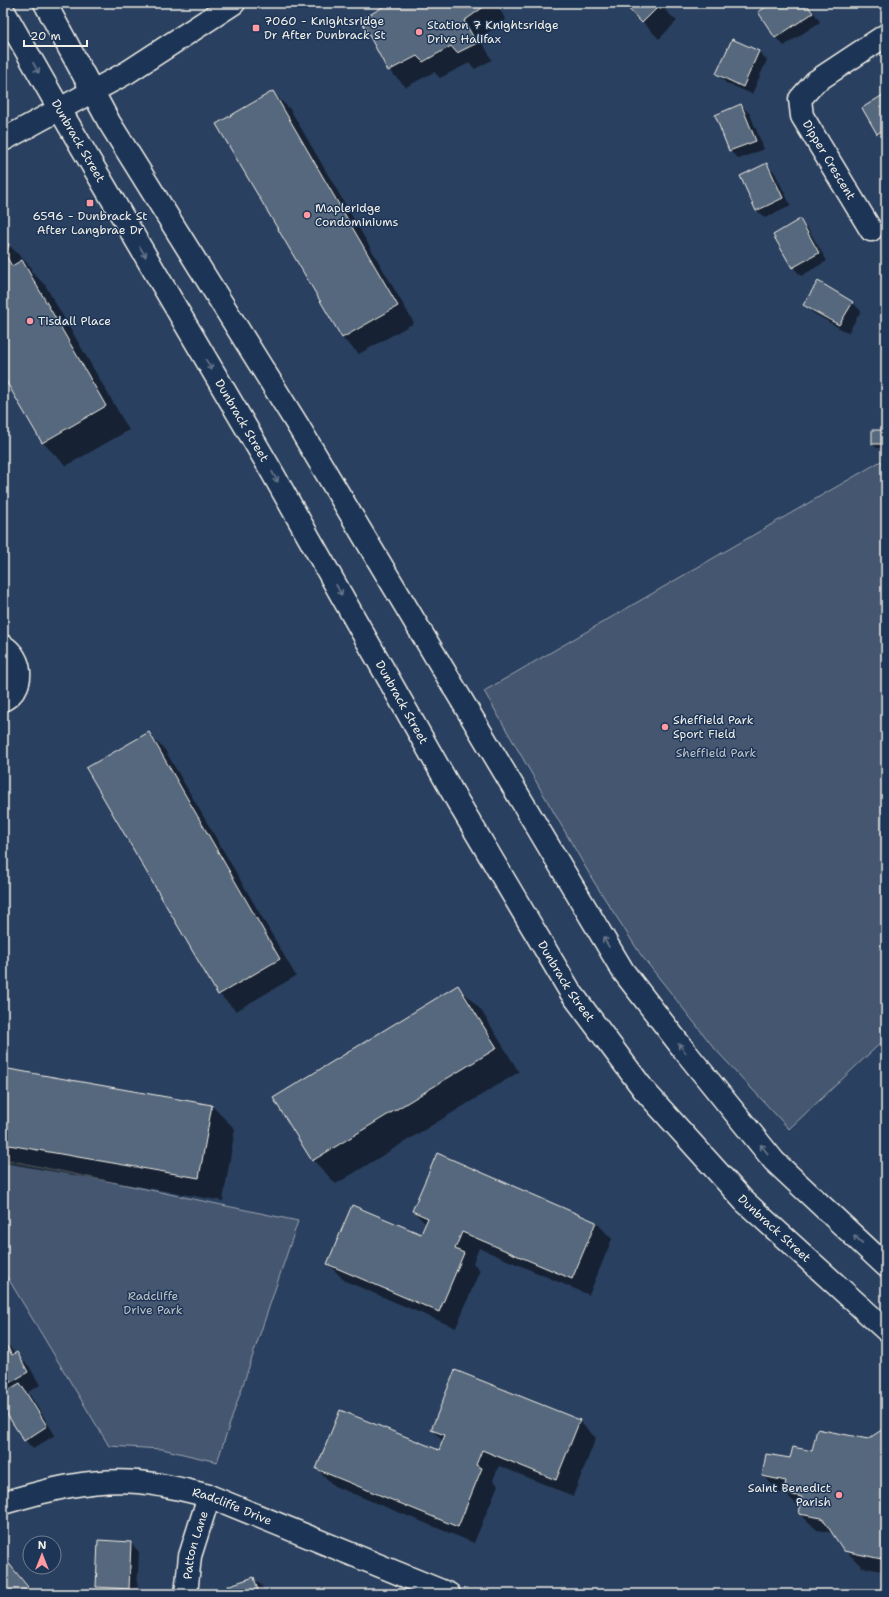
<svg xmlns="http://www.w3.org/2000/svg" width="889" height="1597" font-family="'Shantell Sans',sans-serif">
<style>
.green{fill:#445771;stroke:#9ca4ac}
.shadow{fill:#0007}
.building{fill:#56677d;stroke:#f4f1e8}
.lines{fill:none;stroke-linecap:round;stroke-linejoin:round}
.street-casing{stroke:#f4f1e8;stroke-width:25}
.secondary-casing{stroke:#f4f1e8;stroke-width:25}
.street{stroke:#1d3557;stroke-width:22}
.secondary{stroke:#1d3557;stroke-width:22}
.oneway{stroke:#68778a}
.poi-dot{fill:#ff9aa2;stroke:#1d3557;stroke-width:1.5}
.labels{text-anchor:middle;stroke-width:3;stroke-linejoin:round;paint-order:stroke}
.poi-label{font-size:12px;fill:#f4f1e8;stroke:#1d3557;text-anchor:start}
.street-label{font-size:12px;fill:#f4f1e8;stroke:#1d3557}
.park-label{font-size:12px;fill:#bfc3c4;stroke:#1d3557}
</style>
<rect width="100%" height="100%" fill="#2a4060"/>
<filter id="ink" filterUnits="userSpaceOnUse"><feTurbulence type="fractalNoise" baseFrequency=".025" numOctaves="2"/><feDisplacementMap in="SourceGraphic" scale="8" xChannelSelector="R" yChannelSelector="G"/><feConvolveMatrix kernelMatrix="1 2 1 2 8 2 1 2 1" color-interpolation-filters="sRGB"/></filter>
<g filter="url(#ink)">
<g class="green">
<path d="M 881,461 L 886,469 L 886,1038 L 789,1129 L 715,1049 L 641,955 L 594,882 L 484,691 Z"/>
<path d="M 3,1159 L 298,1221 L 217,1462 L 162,1449 L 109,1446 L 3,1270 Z"/>
</g>
<g class="shadow">
<path d="M 386,3 L 496,3 L 506,20 L 480,38 L 492,60 L 475,69 L 469,63 L 440,78 L 434,72 L 406,87 L 389,70 Z"/>
<path d="M 624,3 L 671,3 L 665,10 L 677,21 L 659,39 Z"/>
<path d="M 774,3 L 808,3 L 820,22 L 784,46 L 776,38 Z"/>
<path d="M 838,3 L 852,3 L 844,8 Z"/>
<path d="M 733,40 L 759,52 L 767,60 L 752,94 L 726,83 L 717,74 Z"/>
<path d="M 273,93 L 290,109 L 414,323 L 359,354 L 342,338 Z"/>
<path d="M 886,95 L 886,141 L 878,133 Z"/>
<path d="M 741,105 L 750,114 L 764,149 L 739,159 L 730,151 L 716,115 Z"/>
<path d="M 767,164 L 775,173 L 791,206 L 765,218 L 757,210 Z"/>
<path d="M 800,220 L 808,229 L 827,261 L 801,276 L 793,267 Z"/>
<path d="M 3,243 L 9,245 L 32,268 L 31,271 L 45,285 L 129,430 L 66,466 L 43,443 L 3,374 Z"/>
<path d="M 818,282 L 853,303 L 861,311 L 848,333 L 813,313 L 805,304 Z"/>
<path d="M 886,431 L 886,448 L 877,448 L 873,444 Z"/>
<path d="M 148,734 L 165,750 L 296,976 L 236,1011 L 219,994 Z"/>
<path d="M 458,986 L 481,1010 L 519,1072 L 336,1184 L 313,1160 Z"/>
<path d="M 3,1069 L 212,1106 L 235,1129 L 223,1201 L 3,1163 Z"/>
<path d="M 437,1155 L 596,1222 L 612,1239 L 589,1295 L 479,1248 L 473,1263 L 480,1270 L 456,1328 L 345,1281 L 328,1264 L 422,1235 L 427,1225 L 413,1211 Z"/>
<path d="M 3,1338 L 15,1354 L 29,1366 L 40,1385 L 28,1392 L 55,1435 L 33,1449 L 25,1440 L 3,1406 Z"/>
<path d="M 579,1421 L 596,1438 L 573,1496 L 499,1466 L 493,1480 L 498,1485 L 474,1543 L 334,1486 L 317,1469 L 439,1451 L 443,1441 L 432,1430 Z"/>
<path d="M 886,1428 L 886,1572 L 862,1567 L 845,1550 L 833,1533 L 817,1530 L 800,1514 L 801,1509 L 786,1494 L 779,1493 L 763,1476 L 791,1460 L 813,1452 L 869,1440 Z"/>
<path d="M 131,1543 L 139,1552 L 137,1594 L 104,1594 L 97,1587 Z"/>
<path d="M 6,1562 L 15,1570 L 34,1594 L 3,1594 L 3,1564 Z"/>
<path d="M 253,1578 L 262,1586 L 264,1594 L 230,1594 Z"/>
</g>
<g class="building">
<path d="M 385,3 L 489,3 L 464,21 L 477,43 L 457,53 L 451,46 L 423,62 L 417,56 L 388,71 L 361,20 L 386,5 Z"/>
<path d="M 623,3 L 660,3 L 661,4 L 642,23 Z"/>
<path d="M 772,3 L 806,3 L 813,13 L 775,38 L 758,12 Z"/>
<path d="M 732,39 L 759,51 L 743,87 L 716,74 Z"/>
<path d="M 273,91 L 398,306 L 342,338 L 216,124 Z"/>
<path d="M 886,93 L 886,128 L 877,134 L 862,108 Z"/>
<path d="M 741,104 L 756,141 L 729,151 L 715,115 Z"/>
<path d="M 767,163 L 783,198 L 756,211 L 740,176 Z"/>
<path d="M 800,219 L 819,253 L 792,268 L 773,235 Z"/>
<path d="M 3,242 L 9,244 L 6,256 L 12,266 L 22,260 L 106,406 L 42,443 L 3,376 Z"/>
<path d="M 818,281 L 853,302 L 839,325 L 803,305 Z"/>
<rect x="872" y="430" width="14" height="14"/>
<path d="M 149,732 L 280,959 L 218,995 L 86,768 Z"/>
<path d="M 458,985 L 497,1048 L 312,1161 L 273,1098 Z"/>
<path d="M 3,1068 L 212,1105 L 199,1178 L 3,1144 Z"/>
<path d="M 437,1153 L 596,1222 L 572,1279 L 462,1232 L 455,1249 L 464,1253 L 439,1312 L 327,1264 L 352,1205 L 421,1234 L 428,1218 L 412,1211 Z"/>
<path d="M 3,1340 L 12,1355 L 17,1352 L 28,1372 L 3,1387 Z"/>
<path d="M 455,1370 L 580,1420 L 556,1480 L 482,1450 L 476,1465 L 482,1468 L 458,1527 L 316,1469 L 340,1410 L 439,1450 L 445,1435 L 431,1430 Z"/>
<path d="M 20,1383 L 47,1426 L 24,1441 L 3,1408 L 3,1393 Z"/>
<path d="M 886,1427 L 886,1560 L 844,1551 L 822,1518 L 799,1514 L 802,1497 L 783,1493 L 786,1481 L 762,1476 L 766,1454 L 790,1458 L 793,1447 L 812,1451 L 817,1429 L 868,1439 Z"/>
<path d="M 98,1540 L 131,1542 L 129,1589 L 96,1587 Z"/>
<path d="M 6,1560 L 28,1587 L 23,1592 L 25,1594 L 3,1594 L 3,1563 Z"/>
<path d="M 254,1577 L 259,1594 L 229,1594 L 227,1586 Z"/>
</g>
<g class="lines">
<defs>
<g id="street">
<path d="M 871,230 L 802,116 L 800,99 L 815,82 L 886,35"/>
<path d="M 3,646 C 23,658 26,688 3,700"/>
<path id="s1" d="M 186,1594 L 190,1556 L 209,1496"/>
</g>
<g id="secondary">
<path d="M 45,3 L 109,122 L 297,424 L 623,971 L 684,1050 L 774,1161 L 886,1266"/>
<path id="s2" d="M 3,10 L 60,110 L 268,465 L 458,802 L 570,991 L 644,1090 L 744,1201 L 886,1330"/>
<path d="M 3,140 L 128,72 L 234,3"/>
<path id="s3" d="M 3,1503 C 47,1490 91,1478 138,1482 C 162,1484 186,1490 209,1496 L 449,1594"/>
</g>
</defs>
<use href="#street" class="street-casing"/>
<use href="#secondary" class="secondary-casing"/>
<use href="#street" class="street"/>
<use href="#secondary" class="secondary"/>
</g>
<defs><path id="oneway-shaft" d="M-6 0H5M1.5-3L5.5 0L1.5 3" fill="none" stroke-width="1.6" stroke-linecap="round" stroke-linejoin="round"/></defs>
<g class="oneway">
<use href="#oneway-shaft" transform="translate(36 68) rotate(61)"/>
<use href="#oneway-shaft" transform="translate(143 252) rotate(60)"/>
<use href="#oneway-shaft" transform="translate(209 365) rotate(60)"/>
<use href="#oneway-shaft" transform="translate(275 477) rotate(61)"/>
<use href="#oneway-shaft" transform="translate(339 590) rotate(61)"/>
<use href="#oneway-shaft" transform="translate(606 942) rotate(-121)"/>
<use href="#oneway-shaft" transform="translate(682 1048) rotate(-128)"/>
<use href="#oneway-shaft" transform="translate(764 1149) rotate(-129)"/>
<use href="#oneway-shaft" transform="translate(858 1239) rotate(-137)"/>
</g>
</g>
<g class="poi-dot">
<rect x="252" y="24" width="8" height="8" rx="2"/>
<circle cx="419" cy="32" r="4"/>
<rect x="86" y="199" width="8" height="8" rx="2"/>
<circle cx="307" cy="215" r="4"/>
<circle cx="30" cy="321" r="4"/>
<circle cx="665" cy="727" r="4"/>
<circle cx="839" cy="1495" r="4"/>
</g>
<g class="labels">
<g class="poi-label">
<text x="264" y="25">7060 - Knightsridge<tspan x="264" dy="14">Dr After Dunbrack St</tspan></text>
<text x="427" y="29">Station 7 Knightsridge<tspan x="427" dy="14">Drive Halifax</tspan></text>
<text x="315" y="212">Mapleridge<tspan x="315" dy="14">Condominiums</tspan></text>
<text x="90" y="220" text-anchor="middle">6596 - Dunbrack St<tspan x="90" dy="14">After Langbrae Dr</tspan></text>
<text x="38" y="325">Tisdall Place</text>
<text x="673" y="724">Sheffield Park<tspan x="673" dy="14">Sport Field</tspan></text>
<text x="831" y="1492" text-anchor="end">Saint Benedict<tspan x="831" dy="14">Parish</tspan></text>
</g>
<g class="street-label">
<text dy="4" stroke="none"><textPath href="#s2" startOffset="151">Dunbrack Street</textPath></text>
<text transform="translate(829 160) rotate(59)" y="4">Dipper Crescent</text>
<text dy="4" stroke="none"><textPath href="#s2" startOffset="475">Dunbrack Street</textPath></text>
<text dy="4" stroke="none"><textPath href="#s2" startOffset="799">Dunbrack Street</textPath></text>
<text dy="4" stroke="none"><textPath href="#s2" startOffset="1123">Dunbrack Street</textPath></text>
<text dy="4" stroke="none"><textPath href="#s2" startOffset="1447">Dunbrack Street</textPath></text>
<text dy="4" stroke="none"><textPath href="#s3" startOffset="235">Radcliffe Drive</textPath></text>
<text dy="4" stroke="none"><textPath href="#s1" startOffset="50">Patton Lane</textPath></text>
</g>
<g class="park-label">
<text x="716" y="757">Sheffield Park</text>
<text x="153" y="1300">Radcliffe<tspan x="153" dy="14">Drive Park</tspan></text>
</g>
</g>
<rect width="889" height="1597" fill="none" stroke="#1d3557" stroke-width="16"/>
<rect x="8" y="8" width="873" height="1581" fill="none" stroke="#f4f1e8" stroke-width="1.5" filter="url(#ink)"/>
<g transform="translate(42 1555)"><circle r="19" fill="#1d3557" stroke="#738091"/>
<path d="M0-3L7 15L0 10L-7 15Z" fill="#ff9aa2"/>
<text y="-6" font-size="11" font-weight="bold" text-anchor="middle" fill="#f4f1e8">N</text>
</g>
<path d="M24 40v6h63v-6" fill="none" stroke="#f4f1e8" stroke-width="2"/>
<text x="30" y="40" font-size="12" fill="#f4f1e8" stroke="#1d3557" stroke-width="3" paint-order="stroke">20 m</text>
</svg>
